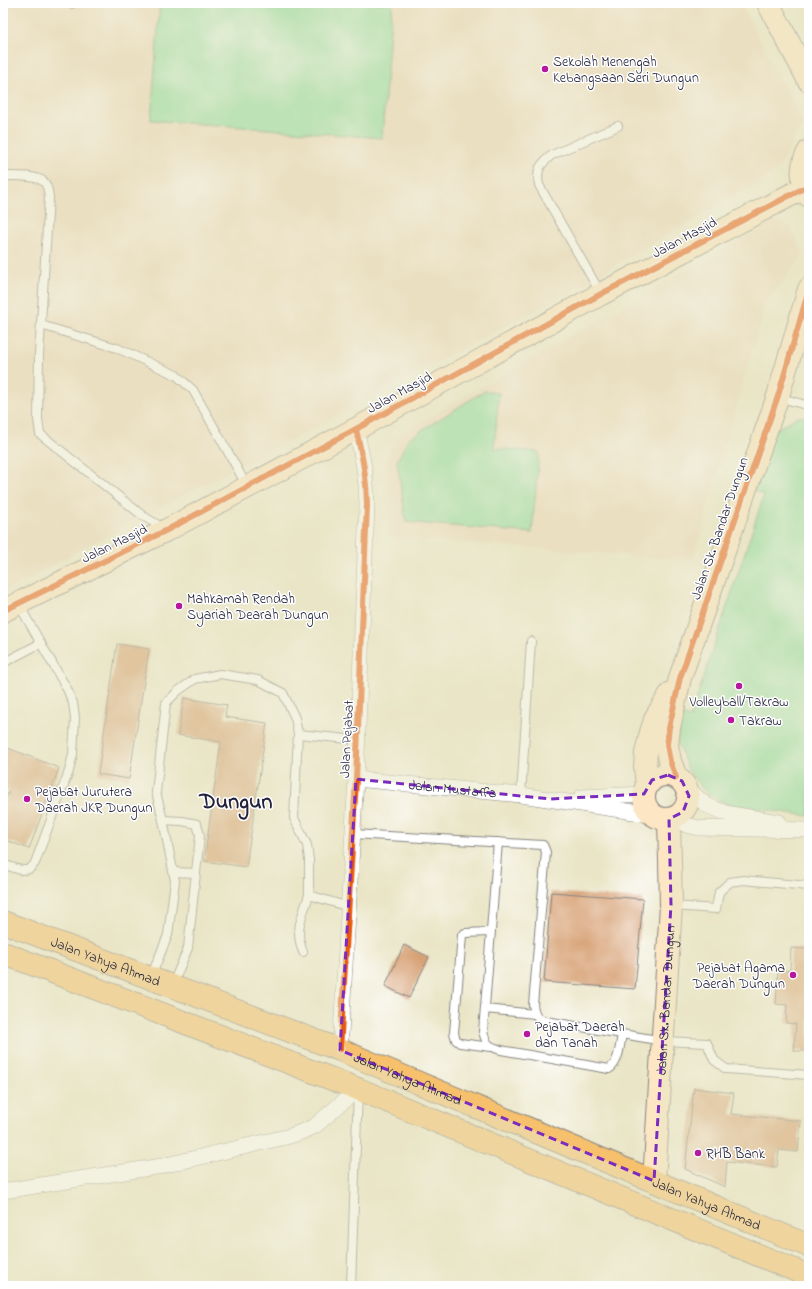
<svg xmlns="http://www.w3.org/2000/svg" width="812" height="1289" font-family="'Indie Flower',sans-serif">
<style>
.built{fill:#ecd7ba}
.green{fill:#87dda0;stroke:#54806e}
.building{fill:#d69e70}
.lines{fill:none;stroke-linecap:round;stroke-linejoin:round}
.lane-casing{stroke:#868480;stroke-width:10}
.street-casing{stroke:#868480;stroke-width:16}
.secondary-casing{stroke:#868480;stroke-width:24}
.primary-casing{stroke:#868480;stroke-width:24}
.lane{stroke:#fff;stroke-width:8}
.street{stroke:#fff;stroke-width:15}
.secondary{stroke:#fce6c4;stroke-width:22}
.primary{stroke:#f7c06c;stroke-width:22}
.cycleway-casing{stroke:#fff;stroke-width:8}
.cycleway{stroke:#e8590c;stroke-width:6}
.marked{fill:none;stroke:#7b2cbf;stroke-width:3;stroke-dasharray:8 5;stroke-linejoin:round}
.poi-dot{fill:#b5179e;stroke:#fff;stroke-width:1.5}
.labels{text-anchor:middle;stroke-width:3;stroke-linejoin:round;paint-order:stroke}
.poi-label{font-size:14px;fill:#22223b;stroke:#fff;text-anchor:start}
.street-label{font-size:14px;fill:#22223b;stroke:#fff}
.town-label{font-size:22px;font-weight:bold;fill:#22223b;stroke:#fff}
</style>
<rect width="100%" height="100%" fill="#fff"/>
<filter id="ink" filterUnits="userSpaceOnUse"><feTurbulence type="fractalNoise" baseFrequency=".025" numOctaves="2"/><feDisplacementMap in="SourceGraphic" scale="8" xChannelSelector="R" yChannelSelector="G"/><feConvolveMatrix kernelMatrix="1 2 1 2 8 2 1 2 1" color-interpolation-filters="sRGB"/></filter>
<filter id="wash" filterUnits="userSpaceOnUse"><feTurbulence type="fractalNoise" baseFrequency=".012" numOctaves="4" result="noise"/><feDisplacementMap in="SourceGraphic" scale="16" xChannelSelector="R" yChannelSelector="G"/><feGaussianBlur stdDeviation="0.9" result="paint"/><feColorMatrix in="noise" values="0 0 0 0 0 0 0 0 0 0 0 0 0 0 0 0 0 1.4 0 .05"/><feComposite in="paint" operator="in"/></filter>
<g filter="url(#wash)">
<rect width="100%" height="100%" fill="#eae5c6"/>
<g class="built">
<path d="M 3,3 L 740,3 L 803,122 L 777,171 L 566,294 L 262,455 L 143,516 L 3,592 Z"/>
<path d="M 774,220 L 790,227 L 804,254 L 766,302 L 693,560 L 388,537 L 388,454 L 401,433 Z"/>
</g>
<g class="green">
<path d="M 160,3 L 392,3 L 382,138 L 151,120 Z"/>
<path d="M 484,391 L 499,393 L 494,448 L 539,452 L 532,533 L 406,522 L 397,461 L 408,439 Z"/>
<path d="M 797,417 L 804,417 L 809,418 L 809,816 L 726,804 L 715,798 L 704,790 L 689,772 L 677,742 L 681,715 L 690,718 L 764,495 L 754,491 L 775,430 Z"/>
</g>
<g id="blocks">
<g class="building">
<path d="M 117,644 L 149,649 L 129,779 L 98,774 Z"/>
<path d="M 184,698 L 227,705 L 225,717 L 267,723 L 246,867 L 204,861 L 221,742 L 178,735 Z"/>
<path d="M 3,746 L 59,768 L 29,849 L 3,839 L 3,806 L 9,791 L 3,789 Z"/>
<path d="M 551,892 L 643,899 L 635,989 L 544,982 Z"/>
<path d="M 404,945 L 429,957 L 409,998 L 385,986 Z"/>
<path d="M 791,948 L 809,949 L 809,1051 L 794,1051 L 796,1024 L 786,1023 L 787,1005 L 776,1004 L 778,970 L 790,971 Z"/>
<path d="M 694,1088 L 734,1093 L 731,1114 L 801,1121 L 798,1152 L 779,1150 L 777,1167 L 727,1162 L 725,1187 L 685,1169 Z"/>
</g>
</g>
</g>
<g filter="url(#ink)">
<use href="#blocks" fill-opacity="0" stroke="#868480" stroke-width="1"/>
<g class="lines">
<defs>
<g id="lane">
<path d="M 72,4 L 72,3"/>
<path d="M 3,176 C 13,176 37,175 44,182 C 48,186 48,192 49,197 L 39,355 L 38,419 L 40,434 L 143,516 L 165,529"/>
<path d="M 601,294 L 539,185 C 536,170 540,164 552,155 L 618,126"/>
<path d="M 41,325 L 117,348 L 176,375 L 193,390 L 237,468 L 247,487"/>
<path d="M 778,397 L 809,406"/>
<path d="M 3,663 L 41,643"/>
<path d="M 298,734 L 358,740"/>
<path d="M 521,795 L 531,641"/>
<path d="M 163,820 L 156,792 L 166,703 L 178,691 L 195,679 L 220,674 L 258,680 L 283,693 L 295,718 L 298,734 L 294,818 L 307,845 L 309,860 L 309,895 L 349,907"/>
<path d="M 353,834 L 543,845 L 546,852 L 533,1005 C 535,1015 536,1018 546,1021 L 663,1041 L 707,1043 L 714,1060 L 726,1069 L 809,1075"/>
<path d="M 498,842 L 483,1032 C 487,1045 488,1046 501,1050 L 609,1069 C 619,1063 620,1045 622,1034"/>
<path d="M 3,864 C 15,868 27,876 35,863 L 69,771 L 73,754 L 75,718 L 73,703 L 67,689 L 19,605"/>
<path d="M 173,872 L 196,873"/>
<path d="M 673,906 L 716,909 L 719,892 L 730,882 L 743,880 L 809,886"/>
<path d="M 490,932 L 465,933 L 462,935 L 454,1033 L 456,1040 L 460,1043 L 491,1047"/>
<path d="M 303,952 C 294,930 302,917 309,895"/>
<path d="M 151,977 L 168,935 L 175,881 L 163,820 L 182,821 L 197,824 L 200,835 L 188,948 L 172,986"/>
<path d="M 485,1009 L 535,1014"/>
<path d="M 351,1286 L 358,1090"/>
</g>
<g id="street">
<path id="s1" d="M 356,779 L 521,795 L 654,815"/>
<path d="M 687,788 L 706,805 L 725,813 L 779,822"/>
<path d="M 581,797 L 644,794"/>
<path d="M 677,817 L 686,825 L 699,828 L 809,830"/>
<path d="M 340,1050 L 356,779 L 367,505 C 367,477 362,456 356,429"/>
<path d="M 3,1191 L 162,1166 L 290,1136 L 304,1131 L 315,1126 L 358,1089"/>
</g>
<g id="secondary">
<path d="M 768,3 L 809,81"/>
<path d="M 809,151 C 800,165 801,182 809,196"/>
<path d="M 3,611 L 167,530 L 356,429 L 601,294 L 804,188"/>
<circle cx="666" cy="797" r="22"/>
<path d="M 676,777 L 670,761 L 667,745 L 669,728 L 680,678 L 778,396 L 809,289"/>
<path d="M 647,786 L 645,767 L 646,753 L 651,732 L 656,717 L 671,693"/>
<path id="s2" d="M 654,1181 L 671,905 L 669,819"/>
</g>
<g id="primary">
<path id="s3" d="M 3,922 L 340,1050 L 809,1246"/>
<path d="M 3,953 L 358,1089 L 809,1276"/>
</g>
</defs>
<use href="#lane" class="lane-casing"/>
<use href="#street" class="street-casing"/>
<use href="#secondary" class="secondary-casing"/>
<use href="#primary" class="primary-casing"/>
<use href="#lane" class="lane"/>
<use href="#street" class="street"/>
<use href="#secondary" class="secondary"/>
<use href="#primary" class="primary"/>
<defs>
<g id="cycleway">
<path d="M 3,611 L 167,530 L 356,429 L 601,294 L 804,188"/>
<path d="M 676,777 L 670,761 L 667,745 L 669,728 L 680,678 L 778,396 L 809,289"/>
<path d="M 340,1050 L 356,779 L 367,505 C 367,477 362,456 356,429"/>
</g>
</defs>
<use href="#cycleway" class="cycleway-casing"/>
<use href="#cycleway" class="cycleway"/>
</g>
</g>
<path d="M0 0H812V1289H0ZM 668,775 L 682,781 L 689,796 L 683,812 L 669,819 L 671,905 L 654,1181 L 340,1050 L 356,779 L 550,799 L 644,794 L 652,780 Z" fill="#eae5c6" fill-opacity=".55" fill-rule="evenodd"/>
<path class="marked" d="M 668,775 L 682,781 L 689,796 L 683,812 L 669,819 L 671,905 L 654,1181 L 340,1050 L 356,779 L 550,799 L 644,794 L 652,780 Z"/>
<g class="poi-dot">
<circle cx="545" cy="69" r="4"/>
<circle cx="179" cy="606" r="4"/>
<circle cx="739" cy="686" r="4"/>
<circle cx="731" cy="720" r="4"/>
<circle cx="27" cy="799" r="4"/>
<circle cx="793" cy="975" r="4"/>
<circle cx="527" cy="1034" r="4"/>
<circle cx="698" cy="1153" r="4"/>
</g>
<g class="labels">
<g class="poi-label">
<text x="553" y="66">Sekolah Menengah<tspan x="553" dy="16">Kebangsaan Seri Dungun</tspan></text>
<text x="187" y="603">Mahkamah Rendah<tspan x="187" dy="16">Syariah Dearah Dungun</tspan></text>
<text x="739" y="706" text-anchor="middle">Volleyball/Takraw</text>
<text x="739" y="725">Takraw</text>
<text x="35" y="796">Pejabat Jurutera<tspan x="35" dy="16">Daerah JKR Dungun</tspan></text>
<text x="785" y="972" text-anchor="end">Pejabat Agama<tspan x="785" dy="16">Daerah Dungun</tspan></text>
<text x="535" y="1031">Pejabat Daerah<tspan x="535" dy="16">dan Tanah</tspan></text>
<text x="706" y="1158">RHB Bank</text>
</g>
<g class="street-label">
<text transform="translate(684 237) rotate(-28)" y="5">Jalan Masjid</text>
<text transform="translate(399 392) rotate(-29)" y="5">Jalan Masjid</text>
<text transform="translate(719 528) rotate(-71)" y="5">Jalan Sk. Bandar Dungun</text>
<text transform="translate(114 543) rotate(-26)" y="5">Jalan Masjid</text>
<text transform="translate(346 739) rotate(-87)" y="5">Jalan Pejabat</text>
<text dy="5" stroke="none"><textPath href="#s1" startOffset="97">Jalan Mustaffa</textPath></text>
<text dy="5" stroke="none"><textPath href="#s3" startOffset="110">Jalan Yahya Ahmad</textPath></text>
<text dy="5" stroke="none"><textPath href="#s2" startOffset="181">Jalan Sk. Bandar Dungun</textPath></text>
<text dy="5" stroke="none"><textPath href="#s3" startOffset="434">Jalan Yahya Ahmad</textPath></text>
<text dy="5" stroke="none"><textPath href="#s3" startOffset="758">Jalan Yahya Ahmad</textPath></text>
</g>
<g class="town-label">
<text x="236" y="808">Dungun</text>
</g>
</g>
<rect width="812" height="1289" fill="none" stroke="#fff" stroke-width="16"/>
</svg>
